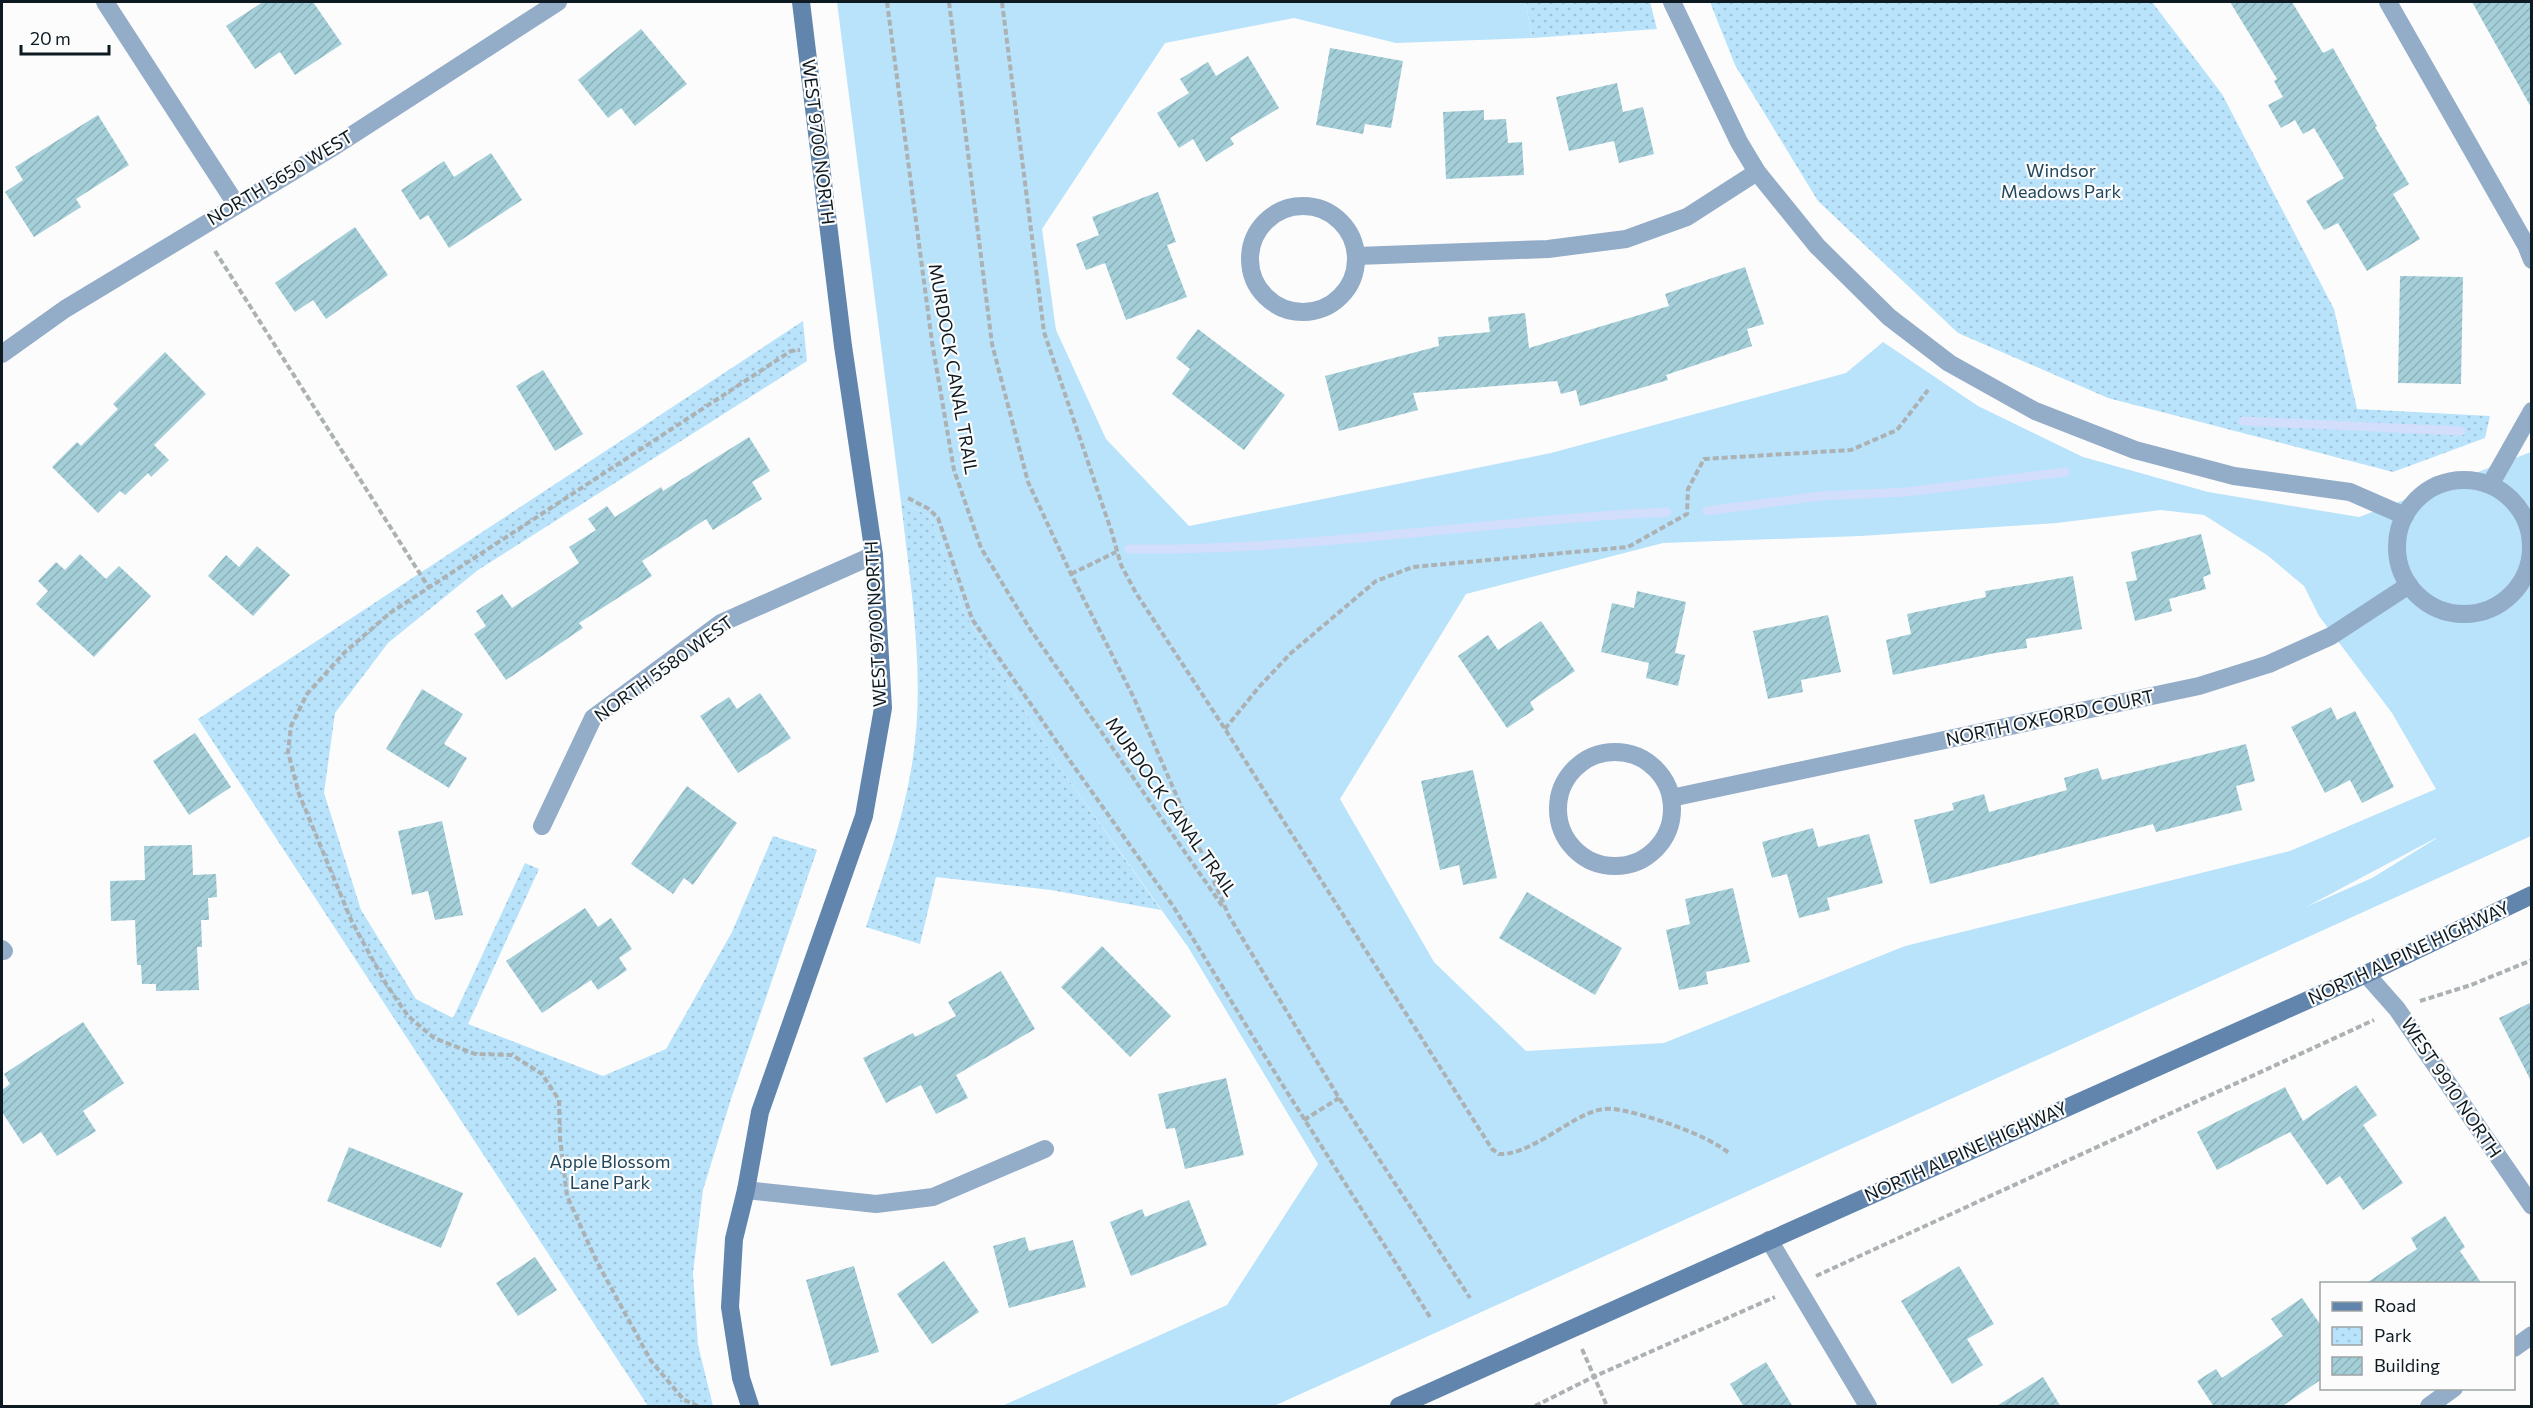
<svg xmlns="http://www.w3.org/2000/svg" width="2533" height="1408" font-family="Commissioner,sans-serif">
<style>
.grass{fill:#b8e3fb;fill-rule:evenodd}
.park{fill:url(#park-dots)}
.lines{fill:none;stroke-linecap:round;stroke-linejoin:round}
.stream{stroke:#d3ddfc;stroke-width:9}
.building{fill:url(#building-hatch)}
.path{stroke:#acb1b3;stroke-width:4;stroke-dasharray:6 3;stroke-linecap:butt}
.street{stroke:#93acc8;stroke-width:18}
.secondary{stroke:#6185ad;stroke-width:18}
.labels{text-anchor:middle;stroke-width:4.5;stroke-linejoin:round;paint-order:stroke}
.street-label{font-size:18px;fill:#0d1a21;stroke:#fcfcfc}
.park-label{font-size:18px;fill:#20475b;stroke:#fcfcfc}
</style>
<defs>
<pattern id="park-dots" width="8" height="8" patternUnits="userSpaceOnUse" patternTransform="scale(1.5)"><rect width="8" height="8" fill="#b8e3fb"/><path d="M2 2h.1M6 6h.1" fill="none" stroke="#9dc2d7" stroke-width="1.8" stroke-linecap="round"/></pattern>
<pattern id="building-hatch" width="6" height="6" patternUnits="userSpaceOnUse" patternTransform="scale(1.5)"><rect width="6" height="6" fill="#a4cfd9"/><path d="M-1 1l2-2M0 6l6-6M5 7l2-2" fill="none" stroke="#8cb1ba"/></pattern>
</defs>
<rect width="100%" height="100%" fill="#fcfcfc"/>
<path class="grass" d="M 837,2 L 1526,2 L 1532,38 L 1396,43 L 1294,18 L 1165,43 L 1042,229 L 1056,330 L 1106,439 L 1189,526 L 1551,453 L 1846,373 L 1883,342 L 1978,406 L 2083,457 L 2208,492 L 2359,517 L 2531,452 L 2531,836 L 1274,1406 L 1002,1406 L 1227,1305 L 1318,1164 L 1188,947 L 1063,772 L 964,613 L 931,517 L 901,502 ZM 2161,510 L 2204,515 L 2267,555 L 2304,586 L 2319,616 L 2392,713 L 2436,789 L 2290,851 L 1905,946 L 1664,1043 L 1526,1051 L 1434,962 L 1340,799 L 1466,594 L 1663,543 L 1861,536 L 2057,523 ZM 2437,838 L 2372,878 L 2306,907 L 2436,838 Z"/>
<g class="park">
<path d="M 1526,2 L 1650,2 L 1657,29 L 1532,38 Z"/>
<path d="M 1710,2 L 2152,2 L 2222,94 L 2334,309 L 2357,409 L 2490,416 L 2485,438 L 2393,472 L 2108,398 L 1958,333 L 1818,201 L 1735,65 Z"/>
<path d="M 803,321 L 807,361 L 478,570 L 388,643 L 335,713 L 324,793 L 361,910 L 416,999 L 453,1018 L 525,863 L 539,869 L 468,1024 L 603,1076 L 666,1049 L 732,932 L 773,836 L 817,850 L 731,1099 L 703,1190 L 693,1273 L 698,1345 L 713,1406 L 648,1406 L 198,719 Z"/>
<path d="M 901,502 L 931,517 L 964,613 L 1063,772 L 1161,910 L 1051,890 L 936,877 L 920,944 L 866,927 C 883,875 902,824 911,770 C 927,681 911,591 901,502 Z"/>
</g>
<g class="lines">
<g class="stream">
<path d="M 2243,421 L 2461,431"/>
<path d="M 1707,511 L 1820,496 L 1907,492 L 2065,472"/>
<path d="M 1129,549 C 1309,551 1487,520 1667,512"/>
</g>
</g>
<g class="building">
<path d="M 263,2 L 313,2 L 342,44 L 295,75 L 280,52 L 255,69 L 226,26 Z"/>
<path d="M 2230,2 L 2292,2 L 2323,53 L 2333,48 L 2377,126 L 2375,127 L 2409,184 L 2393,194 L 2420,239 L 2367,271 L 2338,223 L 2324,230 L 2306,201 L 2344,178 L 2314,128 L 2303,134 L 2295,120 L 2281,128 L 2268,105 L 2283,97 L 2274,81 L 2277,79 Z"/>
<path d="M 2472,2 L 2532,2 L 2532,109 Z"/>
<path d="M 641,29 L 687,84 L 635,126 L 621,108 L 608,118 L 578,80 Z"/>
<path d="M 1330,48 L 1403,61 L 1391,128 L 1365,124 L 1363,134 L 1316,125 Z"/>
<path d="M 1248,56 L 1279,108 L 1230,138 L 1234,144 L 1206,162 L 1193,139 L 1179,148 L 1157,113 L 1189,93 L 1180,79 L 1208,62 L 1216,76 Z"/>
<path d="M 1617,83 L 1623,112 L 1643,107 L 1654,154 L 1619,163 L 1614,141 L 1569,151 L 1556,97 Z"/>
<path d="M 1484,110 L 1484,120 L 1506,119 L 1508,143 L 1522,142 L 1524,175 L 1446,179 L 1443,112 Z"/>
<path d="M 98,115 L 129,165 L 76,199 L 81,207 L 34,237 L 5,192 L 23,180 L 15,167 Z"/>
<path d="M 491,153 L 522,200 L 449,248 L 428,215 L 420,220 L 401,190 L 444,161 L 454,177 Z"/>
<path d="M 1158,192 L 1176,242 L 1167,245 L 1187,297 L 1126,320 L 1105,263 L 1086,270 L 1076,244 L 1099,235 L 1092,217 Z"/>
<path d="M 355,227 L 388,275 L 326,319 L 313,300 L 295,312 L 275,283 Z"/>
<path d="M 1745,267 L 1764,324 L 1747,329 L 1752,346 L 1666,375 L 1668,380 L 1580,406 L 1576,390 L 1561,394 L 1557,381 L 1413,393 L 1418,410 L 1339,431 L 1325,376 L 1439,346 L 1438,337 L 1490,332 L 1488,317 L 1525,313 L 1529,348 L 1669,306 L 1665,294 Z"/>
<path d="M 2400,276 L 2463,277 L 2461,384 L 2398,383 Z"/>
<path d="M 1198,329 L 1285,395 L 1244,450 L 1172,394 L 1190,369 L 1176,358 Z"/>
<path d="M 165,352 L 206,394 L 154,445 L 169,460 L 151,477 L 148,473 L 125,495 L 120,491 L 98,513 L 52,467 L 77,442 L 81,446 L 118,409 L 113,404 Z"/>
<path d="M 543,370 L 583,434 L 555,451 L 516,386 Z"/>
<path d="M 749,437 L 770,471 L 752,482 L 762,499 L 713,530 L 706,519 L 642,561 L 652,576 L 579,623 L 583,628 L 506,680 L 474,634 L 486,626 L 476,611 L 502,594 L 512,608 L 579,563 L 569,547 L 596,530 L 588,519 L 607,506 L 615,517 L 661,487 L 663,491 Z"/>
<path d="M 2201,534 L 2211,574 L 2203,577 L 2206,589 L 2169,599 L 2172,611 L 2135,621 L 2126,582 L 2137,580 L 2131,552 Z"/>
<path d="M 257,546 L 290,575 L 253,616 L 208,576 L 226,555 L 239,567 Z"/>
<path d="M 80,554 L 106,579 L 119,566 L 151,596 L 94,657 L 36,604 L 48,591 L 38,581 L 56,562 L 65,570 Z"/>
<path d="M 2073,576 L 2082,629 L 2026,639 L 2027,648 L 1995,653 L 1893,675 L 1886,640 L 1911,634 L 1907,614 L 1986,597 L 1985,591 Z"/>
<path d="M 1637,591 L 1686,602 L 1675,653 L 1685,655 L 1678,686 L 1646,678 L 1649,663 L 1601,652 L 1612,603 L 1634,608 Z"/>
<path d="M 1828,615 L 1841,672 L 1801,680 L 1803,692 L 1768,699 L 1753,631 Z"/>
<path d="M 1541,621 L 1575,671 L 1530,702 L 1534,710 L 1507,728 L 1458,656 L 1488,635 L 1498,650 Z"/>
<path d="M 422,689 L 463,714 L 444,744 L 467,758 L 449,788 L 386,749 Z"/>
<path d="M 760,693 L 791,738 L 738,773 L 700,716 L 729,697 L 737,709 Z"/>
<path d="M 2331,707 L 2337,720 L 2355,711 L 2394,787 L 2362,803 L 2350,780 L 2325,793 L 2291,727 Z"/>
<path d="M 195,733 L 231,787 L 189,815 L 153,761 Z"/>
<path d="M 2246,744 L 2255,781 L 2236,786 L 2242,810 L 2156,832 L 2153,824 L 1930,884 L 1914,820 L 1954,810 L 1952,803 L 1984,794 L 1989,812 L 2067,790 L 2064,778 L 2098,768 L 2102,780 Z"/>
<path d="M 1473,770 L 1497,878 L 1463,885 L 1459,865 L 1440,870 L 1421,781 Z"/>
<path d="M 687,786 L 737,823 L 693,885 L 684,878 L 673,894 L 631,864 Z"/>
<path d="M 442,821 L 463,915 L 435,920 L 428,891 L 412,895 L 398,831 Z"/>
<path d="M 1813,828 L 1818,847 L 1869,834 L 1883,883 L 1827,898 L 1830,910 L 1799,918 L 1787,874 L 1772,878 L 1762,842 Z"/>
<path d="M 192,845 L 193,875 L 216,874 L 217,897 L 208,898 L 209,920 L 201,920 L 202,947 L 197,947 L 199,990 L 156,991 L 156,984 L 142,984 L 141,965 L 137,965 L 135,920 L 111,921 L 110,881 L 145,880 L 144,846 Z"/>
<path d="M 1733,888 L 1750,962 L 1706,972 L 1708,984 L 1679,990 L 1666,930 L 1690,924 L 1685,899 Z"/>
<path d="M 1527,892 L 1622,948 L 1595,995 L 1499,938 Z"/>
<path d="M 585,908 L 598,927 L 611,918 L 632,949 L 619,958 L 627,970 L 598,990 L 591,980 L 542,1013 L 506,961 Z"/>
<path d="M 1102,946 L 1171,1016 L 1130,1057 L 1061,987 Z"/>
<path d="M 1001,971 L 1035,1029 L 956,1075 L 968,1098 L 936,1114 L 921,1085 L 886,1103 L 863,1058 L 913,1033 L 915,1037 L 956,1016 L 948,1002 Z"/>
<path d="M 2532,1002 L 2532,1083 L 2499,1018 Z"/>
<path d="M 83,1022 L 124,1083 L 83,1111 L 96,1131 L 57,1156 L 41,1132 L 23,1144 L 2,1112 L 2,1090 L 10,1084 L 4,1074 Z"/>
<path d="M 1226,1078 L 1244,1155 L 1185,1169 L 1175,1128 L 1166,1129 L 1158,1094 Z"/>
<path d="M 2356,1085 L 2377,1115 L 2363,1125 L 2403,1183 L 2363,1210 L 2340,1176 L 2327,1185 L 2290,1132 L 2217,1170 L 2197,1132 L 2285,1087 L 2303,1121 Z"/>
<path d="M 349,1147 L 463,1193 L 441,1248 L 327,1201 Z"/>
<path d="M 1189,1200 L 1207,1245 L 1131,1276 L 1110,1222 L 1142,1209 L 1145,1217 Z"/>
<path d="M 2445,1216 L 2465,1247 L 2460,1251 L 2482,1284 L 2365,1284 L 2417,1249 L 2411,1238 Z"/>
<path d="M 1025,1237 L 1029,1251 L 1073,1240 L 1086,1287 L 1009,1308 L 993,1246 Z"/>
<path d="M 535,1257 L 557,1290 L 518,1316 L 496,1283 Z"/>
<path d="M 944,1261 L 979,1312 L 932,1344 L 897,1294 Z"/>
<path d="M 854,1266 L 879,1352 L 831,1366 L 806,1280 Z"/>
<path d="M 1959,1266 L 1994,1324 L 1967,1339 L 1983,1365 L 1952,1384 L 1901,1301 Z"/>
<path d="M 2302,1298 L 2322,1327 L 2322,1379 L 2281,1407 L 2214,1407 L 2197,1381 L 2216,1369 L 2222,1378 L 2283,1336 L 2271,1319 Z"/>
<path d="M 1766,1362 L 1793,1407 L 1744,1407 L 1730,1384 Z"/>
<path d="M 2043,1377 L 2061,1407 L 1995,1407 Z"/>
</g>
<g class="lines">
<g class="path">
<path d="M 887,2 L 932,342 L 954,470 L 981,548 L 1030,629 L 1223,907"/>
<path d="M 949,2 L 992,344 L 1028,482 L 1071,574 L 1134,698 L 1229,916 L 1339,1098 L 1470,1298"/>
<path d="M 1002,2 L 1044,332 L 1112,533 L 1121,565 L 1136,593 L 1225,729 L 1492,1149 L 1499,1154 C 1525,1156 1562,1125 1587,1114 C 1596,1110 1605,1108 1614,1109 C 1643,1113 1709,1135 1730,1154"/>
<path d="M 215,251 L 429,588"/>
<path d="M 908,498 L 929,509 L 938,518 L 972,619 L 1070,761 L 1173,906 L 1282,1084 L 1430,1317"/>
<path d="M 1071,574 L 1116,552"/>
<path d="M 1225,729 L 1259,687 L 1291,653 L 1376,581 L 1413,567 L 1628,547 L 1687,514 L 1688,489 L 1704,459 L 1851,450 L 1897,430 L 1928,390"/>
<path d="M 2420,1001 L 2471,985 L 2532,960"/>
<path d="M 1304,1120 L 1339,1098"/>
<path d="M 1816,1276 L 2374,1020"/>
<path d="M 1582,1349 L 1607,1406"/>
<path d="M 698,1406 L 684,1400 L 651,1361 L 596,1260 L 567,1196 L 560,1138 L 559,1100 L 542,1074 L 512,1055 L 475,1054 L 434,1038 L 408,1016 L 386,984 L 352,922 L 299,794 L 288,752 L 291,726 L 307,694 L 345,652 L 390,613 L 791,351 L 800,350"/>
<path d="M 1535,1406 L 1593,1377 L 1775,1297"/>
</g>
<g class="street">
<path d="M 105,2 L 236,204"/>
<path d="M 1672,2 L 1739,142 L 1757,172 L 1817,246 L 1889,317 L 1949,363 L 2035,411 L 2135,450 L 2234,476 L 2350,492 L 2405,516"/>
<path d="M 2388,2 L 2526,245 L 2532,260"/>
<circle cx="1303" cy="259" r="53"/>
<path d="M 1357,256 L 1548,249 L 1626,239 L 1687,217 L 1757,172"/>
<path d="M 2,354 L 65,309 L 335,146 L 558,2"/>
<circle cx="2464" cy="547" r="67"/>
<path d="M 2490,485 L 2532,411"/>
<circle cx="1615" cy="809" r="57"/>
<path d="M 1671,798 L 2199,686 L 2269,664 L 2331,636 L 2409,585"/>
<path d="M 542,826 L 593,718 L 721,623 L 874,555"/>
<path d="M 2,949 L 4,951"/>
<path d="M 2366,974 L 2397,1009 L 2532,1206"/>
<path d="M 746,1190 L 876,1204 L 933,1197 L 1045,1149"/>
<path d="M 1769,1240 L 1868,1406"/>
<path d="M 2514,1348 L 2532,1335"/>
<path d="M 2429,1406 L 2454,1388"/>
</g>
<g class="secondary">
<path d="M 750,1406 L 741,1378 L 730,1307 L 734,1239 L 746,1190 L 760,1112 L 864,816 L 883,708 L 874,555 L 843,346 L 801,2"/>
<path d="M 1399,1406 L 2366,974 L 2532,895"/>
</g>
</g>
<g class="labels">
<g class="street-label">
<text transform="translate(818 142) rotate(83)" y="6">WEST 9700 NORTH</text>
<text transform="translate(280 178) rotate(-31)" y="6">NORTH 5650 WEST</text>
<text transform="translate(953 369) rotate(80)" y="6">MURDOCK CANAL TRAIL</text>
<text transform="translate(876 624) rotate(-93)" y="6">WEST 9700 NORTH</text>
<text transform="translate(664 669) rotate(-36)" y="6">NORTH 5580 WEST</text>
<text transform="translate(2050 718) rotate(-12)" y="6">NORTH OXFORD COURT</text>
<text transform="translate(1171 807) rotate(55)" y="6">MURDOCK CANAL TRAIL</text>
<text transform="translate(2409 953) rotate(-25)" y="6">NORTH ALPINE HIGHWAY</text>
<text transform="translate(2451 1088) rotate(56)" y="6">WEST 9910 NORTH</text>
<text transform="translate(1966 1152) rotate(-24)" y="6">NORTH ALPINE HIGHWAY</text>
</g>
<g class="park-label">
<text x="2061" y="177">Windsor<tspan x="2061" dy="21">Meadows Park</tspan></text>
<text x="610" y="1168">Apple Blossom<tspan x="610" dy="21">Lane Park</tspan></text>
</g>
</g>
<rect width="2533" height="1408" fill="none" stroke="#0d1a21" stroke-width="6"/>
<rect x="2320" y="1282" width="195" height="108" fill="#fcfcfc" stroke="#9ca2a4" stroke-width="1.5"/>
<rect x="2332" y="1302" width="30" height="9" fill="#6185ad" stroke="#9ca2a4" stroke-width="1.5"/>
<text x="2374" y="1312" font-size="18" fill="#0d1a21">Road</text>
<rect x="2332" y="1327" width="30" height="18" fill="url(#park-dots)" stroke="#9ca2a4" stroke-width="1.5"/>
<text x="2374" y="1342" font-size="18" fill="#0d1a21">Park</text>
<rect x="2332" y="1357" width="30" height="18" fill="url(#building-hatch)" stroke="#9ca2a4" stroke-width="1.5"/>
<text x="2374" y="1372" font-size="18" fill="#0d1a21">Building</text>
<path d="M21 45v9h88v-9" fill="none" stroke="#0d1a21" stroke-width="3"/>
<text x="30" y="45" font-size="18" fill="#0d1a21" stroke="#fcfcfc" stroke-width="4.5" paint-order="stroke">20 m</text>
</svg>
